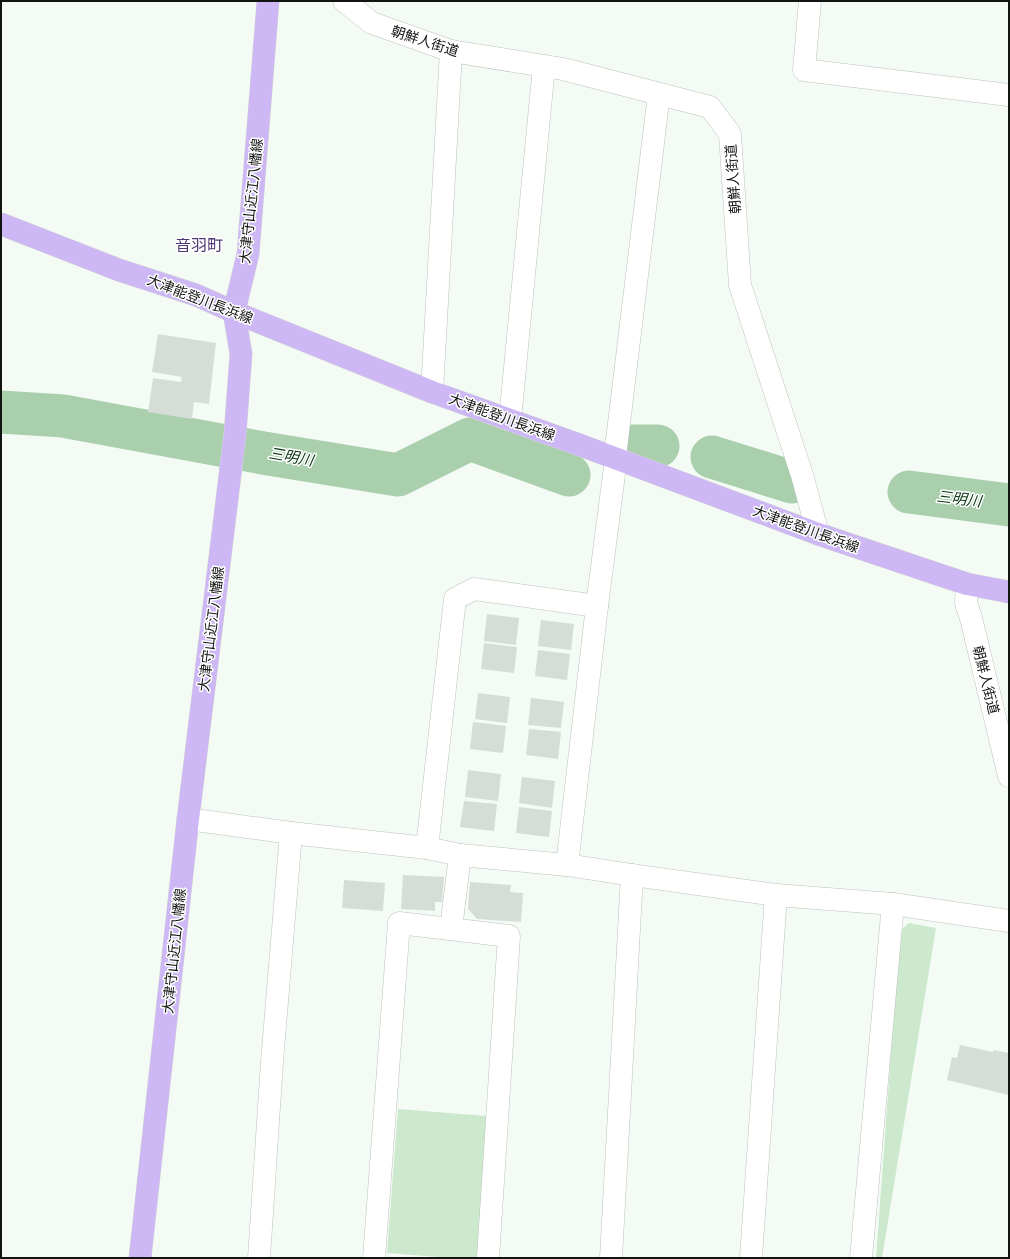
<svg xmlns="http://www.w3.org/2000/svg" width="1010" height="1259" font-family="Inter,'Noto Sans JP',sans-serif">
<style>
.green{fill:#cce9ce}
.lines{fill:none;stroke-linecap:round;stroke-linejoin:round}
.river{stroke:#a9cfac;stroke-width:43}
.building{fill:#d6ddd7}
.street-casing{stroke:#bcc2bc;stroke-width:23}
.primary-casing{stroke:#d4d5d4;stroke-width:23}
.street{stroke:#fff;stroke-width:22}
.primary{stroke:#cdb8f5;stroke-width:22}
.labels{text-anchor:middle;stroke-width:3;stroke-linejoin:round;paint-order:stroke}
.street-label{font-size:14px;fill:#121412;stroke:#fff}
.water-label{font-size:15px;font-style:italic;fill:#0b3615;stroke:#fff}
.quarter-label{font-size:16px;fill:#4e3874;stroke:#fff}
</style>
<rect width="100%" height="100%" fill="#f4fbf5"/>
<g class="green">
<path d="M 909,923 L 936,928 L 882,1258 L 876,1258 L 900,931 Z"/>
<path d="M 398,1109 L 487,1116 L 477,1258 L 451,1258 L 387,1253 Z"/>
</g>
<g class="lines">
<g class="river">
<path d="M 1,412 L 63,416 L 263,453 L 398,475 L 470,439 L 569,475"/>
<path d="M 632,446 L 658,446"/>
<path d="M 712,457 L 792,482"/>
<path d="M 909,492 L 1009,505"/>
</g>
</g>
<g class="building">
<path d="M 158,334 L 216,343 L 209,404 L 194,402 L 192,419 L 148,412 L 153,378 L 181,382 L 182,377 L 152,372 Z"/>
<path d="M 487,614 L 519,618 L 516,645 L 484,641 Z"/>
<path d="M 541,620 L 574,624 L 571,650 L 538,646 Z"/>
<path d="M 484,643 L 517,647 L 514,673 L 481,669 Z"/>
<path d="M 538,650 L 570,654 L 567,680 L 535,676 Z"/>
<path d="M 478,693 L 510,697 L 507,723 L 475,719 Z"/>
<path d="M 531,698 L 564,702 L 561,728 L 528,725 Z"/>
<path d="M 473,722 L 506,726 L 503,753 L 470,749 Z"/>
<path d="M 529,729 L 561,732 L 558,759 L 526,755 Z"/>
<path d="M 468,770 L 501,774 L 498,801 L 465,797 Z"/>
<path d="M 522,777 L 555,781 L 552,808 L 519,803 Z"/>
<path d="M 464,801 L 497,804 L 494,831 L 460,827 Z"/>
<path d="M 519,807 L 552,811 L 549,837 L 516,833 Z"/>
<path d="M 403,875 L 444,877 L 442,902 L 435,902 L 435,911 L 401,909 Z"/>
<path d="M 344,880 L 385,883 L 383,911 L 342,908 Z"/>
<path d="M 470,882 L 511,885 L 510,892 L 523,893 L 521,922 L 477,919 L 468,909 Z"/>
<path d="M 960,1045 L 993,1052 L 993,1050 L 1009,1053 L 1009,1095 L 947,1080 L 952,1057 L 957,1058 Z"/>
</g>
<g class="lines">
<defs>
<g id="street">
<path d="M 344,1 L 372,23 L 451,51 L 563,69 L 710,107 L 730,134 L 740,285 L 802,475 L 818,534"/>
<path d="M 810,1 L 804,70 L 1009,95"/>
<path d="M 432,392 L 451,51"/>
<path d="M 510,420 L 544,66"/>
<path d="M 967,584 L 966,603 L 971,618 L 1009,776"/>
<path d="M 188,819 L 291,833 L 427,848 L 460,855 L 567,865 L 632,875 L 776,895 L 893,904 L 1009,921"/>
<path d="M 427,848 L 455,599 L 474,589 L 597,606"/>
<path d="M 567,865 L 597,606 L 616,459 L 616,448 L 659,94"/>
<path d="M 451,929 L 460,855"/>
<path d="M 259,1258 L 272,1062 L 291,833"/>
<path d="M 374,1258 L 399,923 L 509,936 L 488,1258"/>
<path d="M 611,1258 L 632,875"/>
<path d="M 751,1258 L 776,895"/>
<path d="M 861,1258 L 893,904"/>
</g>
<g id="primary">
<path d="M 1,224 L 119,270 L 196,295 L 234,312 L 432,392 L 580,445 L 818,534 L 967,584 L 1009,592"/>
<path d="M 140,1258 L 188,819 L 235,434 L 241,354 L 234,312 L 248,254 L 268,1"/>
</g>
</defs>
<use href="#street" class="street-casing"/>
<use href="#primary" class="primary-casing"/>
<use href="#street" class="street"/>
<use href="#primary" class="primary"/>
</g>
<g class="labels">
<g class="street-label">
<text transform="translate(425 41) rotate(18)" y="5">朝鮮人街道</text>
<text transform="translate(733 179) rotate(-94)" y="5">朝鮮人街道</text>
<text transform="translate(251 201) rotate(-84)" y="5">大津守山近江八幡線</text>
<text transform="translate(200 299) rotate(21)" y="5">大津能登川長浜線</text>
<text transform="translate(502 417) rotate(20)" y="5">大津能登川長浜線</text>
<text transform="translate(806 529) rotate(20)" y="5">大津能登川長浜線</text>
<text transform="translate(211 629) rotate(-83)" y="5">大津守山近江八幡線</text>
<text transform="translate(986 680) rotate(76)" y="5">朝鮮人街道</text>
<text transform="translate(174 951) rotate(-84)" y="5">大津守山近江八幡線</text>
</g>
<g class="water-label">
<text transform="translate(291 457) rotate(10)" y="5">三明川</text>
<text transform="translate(959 499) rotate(7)" y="5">三明川</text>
</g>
<g class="quarter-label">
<text x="199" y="251">音羽町</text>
</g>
</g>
<rect width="1010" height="1259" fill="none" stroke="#121412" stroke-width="4"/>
</svg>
